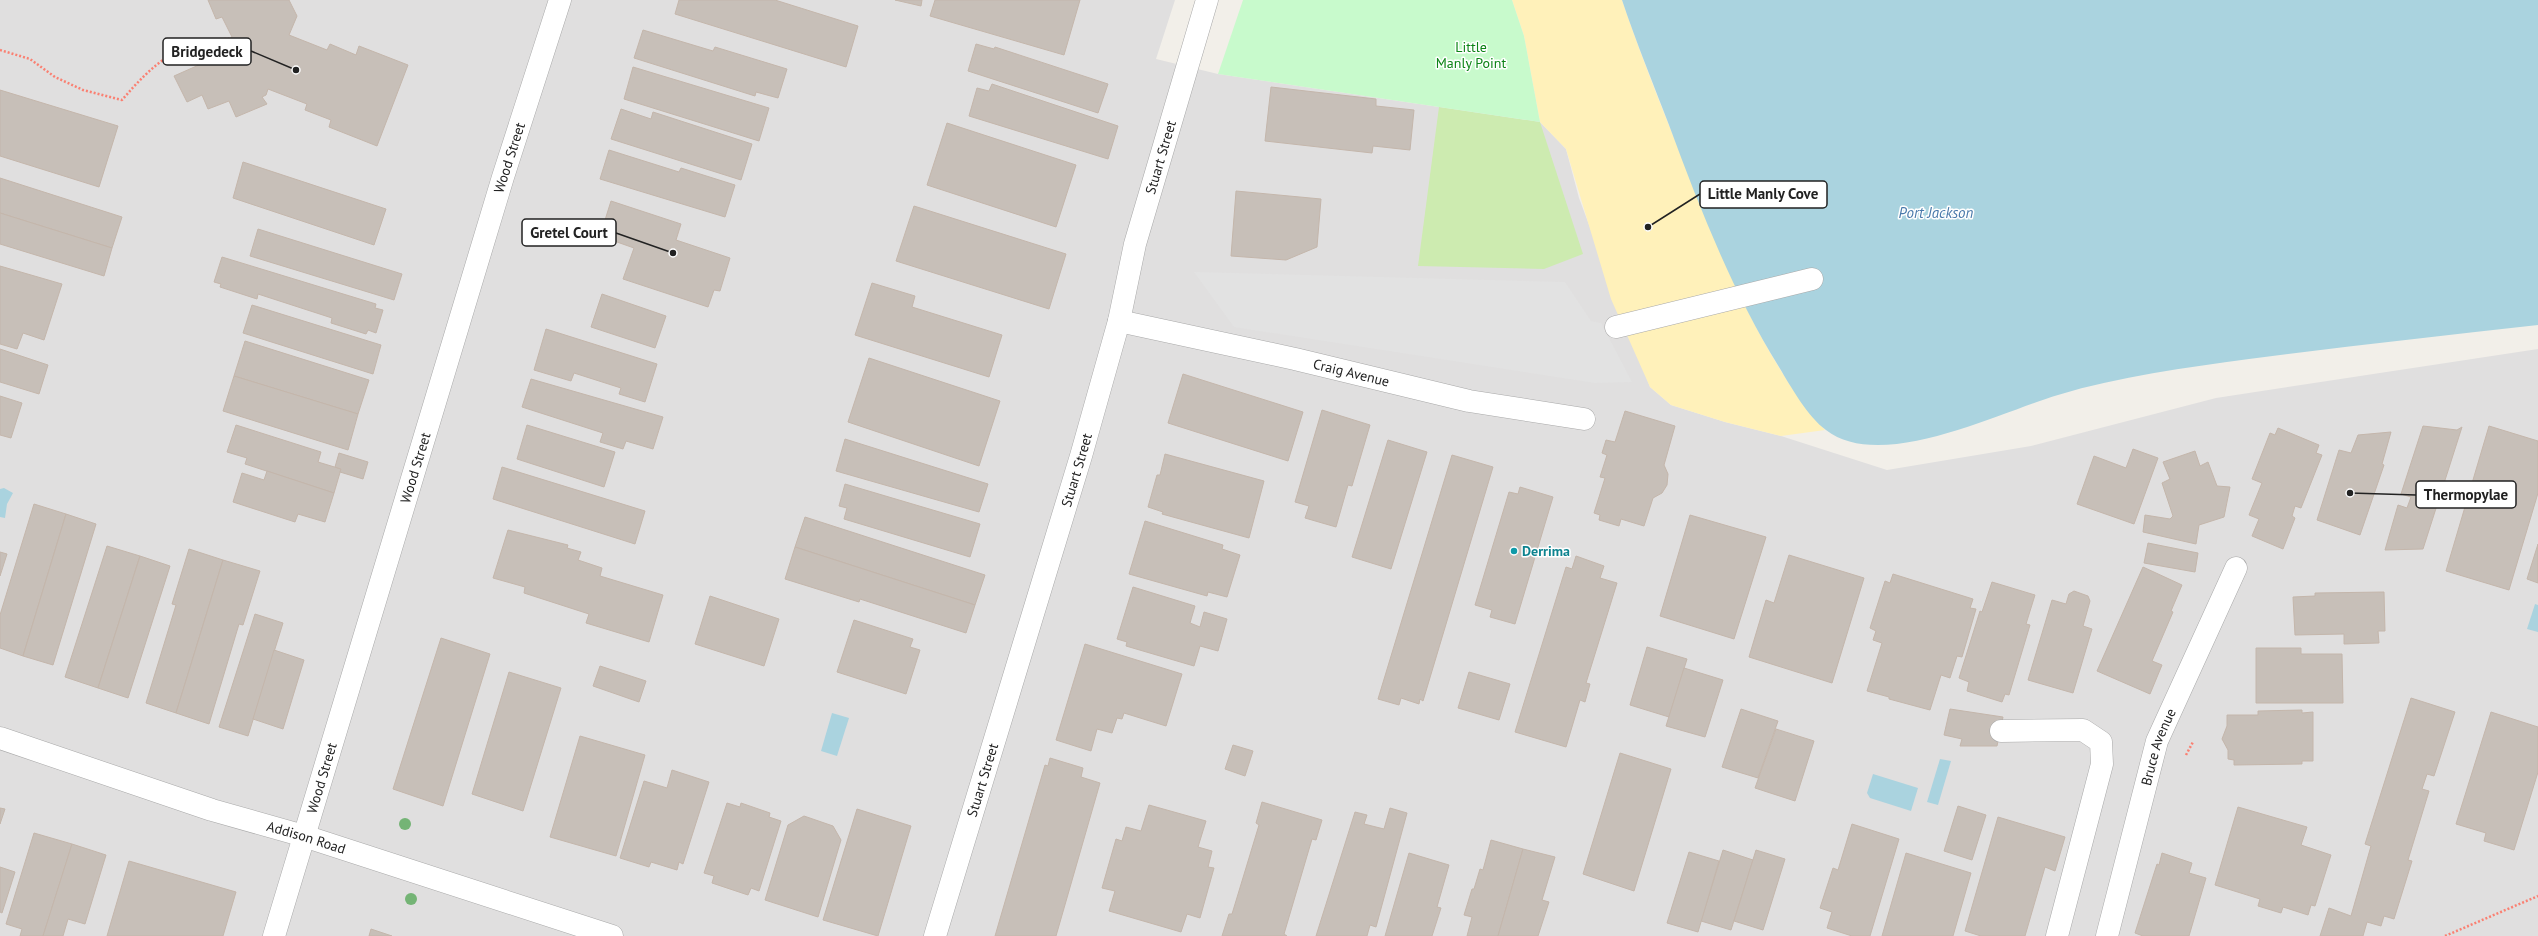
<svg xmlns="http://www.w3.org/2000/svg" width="2538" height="936" font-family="'PT Sans',sans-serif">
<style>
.residential{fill:#e0dfdf}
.grass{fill:#cdebb0}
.sand{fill:#fff1ba}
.park{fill:#c8facc}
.parking{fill:#e2e2e2}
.water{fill:#aad3df}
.building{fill:#c7bfb8;stroke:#c4b6ab}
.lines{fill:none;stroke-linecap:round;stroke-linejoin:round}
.minor-casing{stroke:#a9a9a9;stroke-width:23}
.path{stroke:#fa8072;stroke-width:2.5;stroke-dasharray:2 2;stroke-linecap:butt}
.minor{stroke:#fff;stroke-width:22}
.tree{fill:#74b475}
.culture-dot{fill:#0f9aa8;stroke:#fff;stroke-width:1.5}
.labels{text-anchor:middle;stroke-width:3;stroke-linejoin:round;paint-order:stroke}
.park-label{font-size:14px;fill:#0c8416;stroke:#fff}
.street-label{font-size:14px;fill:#222;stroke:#fff}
.culture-label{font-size:14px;font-weight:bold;fill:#0d838f;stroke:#fff;text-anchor:start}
.water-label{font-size:15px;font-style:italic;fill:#4a7aab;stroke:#fff}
.leader{fill:none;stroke:#222;stroke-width:1.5}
.callout-dot{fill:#222;stroke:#fff;stroke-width:1.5}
.callout{fill:#fff;stroke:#222;stroke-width:1.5}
.callout-label{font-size:15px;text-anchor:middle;font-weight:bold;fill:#222}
</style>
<rect width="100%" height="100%" fill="#f2efe9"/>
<path class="residential" d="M 0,0 L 1175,0 L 1156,59 L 1218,74 L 1540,122 L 1566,149 L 1579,198 L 1650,387 L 1671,405 L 1725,422 L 1781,436 L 1887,470 L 2031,446 L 2216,398 L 2538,349 L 2538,936 L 0,936 Z"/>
<path class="grass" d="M 1439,107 L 1540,122 L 1583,254 L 1544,269 L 1418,266 Z"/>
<path class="sand" d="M 1512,0 L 1622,0 C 1644,65 1670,128 1696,192 C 1731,276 1764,361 1825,430 L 1781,436 L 1725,422 L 1671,405 L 1650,387 L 1611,299 L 1566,149 L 1540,122 L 1524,36 Z"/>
<path class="park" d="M 1243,0 L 1512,0 L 1524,36 L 1540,122 L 1218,74 Z"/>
<path class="parking" d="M 1194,272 L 1565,282 L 1591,321 L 1601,323 L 1632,382 L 1595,383 L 1234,327 Z"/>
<g class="water">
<path d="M 1622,0 L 2538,0 L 2538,325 C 2442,336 2345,346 2249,359 C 2185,368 2120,376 2058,395 C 2000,412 1881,473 1826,430 C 1808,417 1791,387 1779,367 C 1732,291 1700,209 1669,125 C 1653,83 1636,42 1622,0 Z"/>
<path d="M 4,488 L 13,493 L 7,504 L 5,518 L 0,517 L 0,489 Z"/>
<path d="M 2535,604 L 2538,605 L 2538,632 L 2527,629 Z"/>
<path d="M 832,713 L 849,718 L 837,756 L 821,751 Z"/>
<path d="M 1940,759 L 1951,761 L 1938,805 L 1927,802 Z"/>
<path d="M 1873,774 L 1918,788 L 1911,811 L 1870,798 L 1867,793 Z"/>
</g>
<g class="building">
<path d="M 208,0 L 289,0 L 297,16 L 289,35 L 327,50 L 330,44 L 356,55 L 359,46 L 408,65 L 377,146 L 329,127 L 331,120 L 305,110 L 307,104 L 268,89 L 266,95 L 262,97 L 267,104 L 236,117 L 229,101 L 208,109 L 202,95 L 187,102 L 174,76 L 226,53 L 227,56 L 236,52 L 229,39 L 232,37 L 222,17 L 216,19 Z"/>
<path d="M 679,0 L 775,0 L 858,26 L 846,67 L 675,14 Z"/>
<path d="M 895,0 L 922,0 L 921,6 Z"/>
<path d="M 935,0 L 1080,0 L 1064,55 L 930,16 Z"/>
<path d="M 643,30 L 713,51 L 715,47 L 787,69 L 778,98 L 756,92 L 755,96 L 634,58 Z"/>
<path d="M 976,44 L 994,49 L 995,47 L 1108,84 L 1098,113 L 968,71 Z"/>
<path d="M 633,67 L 769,108 L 759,141 L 624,99 Z"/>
<path d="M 992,84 L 1118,126 L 1108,159 L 969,116 L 977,88 L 989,91 Z"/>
<path d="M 1271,87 L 1376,99 L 1376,106 L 1414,110 L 1410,150 L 1373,146 L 1372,153 L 1265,141 Z"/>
<path d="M 0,90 L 118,126 L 99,187 L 0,156 Z"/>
<path d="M 621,109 L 651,119 L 653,112 L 752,144 L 741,180 L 611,139 Z"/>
<path d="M 947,123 L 1076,165 L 1056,227 L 927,185 Z"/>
<path d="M 609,150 L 679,172 L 681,168 L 735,185 L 725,217 L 600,179 Z"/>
<path d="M 243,162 L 386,209 L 374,245 L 233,198 Z"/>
<path d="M 0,178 L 122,217 L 112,248 L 0,213 Z"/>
<path d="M 1236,191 L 1321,199 L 1317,247 L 1286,260 L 1231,256 Z"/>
<path d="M 611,201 L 681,224 L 676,240 L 730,258 L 720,291 L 714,290 L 708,307 L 623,279 L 634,248 L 600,236 Z"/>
<path d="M 914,206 L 1066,254 L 1049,309 L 896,261 Z"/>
<path d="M 0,213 L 112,248 L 104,276 L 0,244 Z"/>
<path d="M 258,229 L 402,274 L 394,300 L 250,256 Z"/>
<path d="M 222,257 L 376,304 L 375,308 L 383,310 L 376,333 L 368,330 L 366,334 L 331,323 L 332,318 L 258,294 L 257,299 L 220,287 L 221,284 L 214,282 Z"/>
<path d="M 0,266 L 62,284 L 44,340 L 23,333 L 17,349 L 0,344 Z"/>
<path d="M 872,283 L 915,296 L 912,307 L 1002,335 L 989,377 L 855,335 Z"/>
<path d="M 602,294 L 666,316 L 655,348 L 591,327 Z"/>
<path d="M 252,305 L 381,345 L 373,374 L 243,333 Z"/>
<path d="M 546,329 L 657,364 L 645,402 L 619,394 L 621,388 L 574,373 L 571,381 L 534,370 Z"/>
<path d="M 245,341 L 369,380 L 358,414 L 234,376 Z"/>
<path d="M 0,349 L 48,365 L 39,394 L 0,382 Z"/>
<path d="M 869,358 L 1000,401 L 979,466 L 848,422 Z"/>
<path d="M 1183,374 L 1303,412 L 1288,461 L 1168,423 Z"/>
<path d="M 234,376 L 358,414 L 348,450 L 223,411 Z"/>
<path d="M 531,379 L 663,417 L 653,449 L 626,441 L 623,449 L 600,442 L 603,433 L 522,407 Z"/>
<path d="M 0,396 L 22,403 L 11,438 L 0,435 Z"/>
<path d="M 1322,410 L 1370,425 L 1352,486 L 1348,485 L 1336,527 L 1305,518 L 1309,506 L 1295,502 Z"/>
<path d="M 1625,411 L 1675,426 L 1664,465 L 1668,474 L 1667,485 L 1662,493 L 1653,498 L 1644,526 L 1621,519 L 1619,526 L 1599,520 L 1600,515 L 1594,513 L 1605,478 L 1600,477 L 1607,455 L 1602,453 L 1606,440 L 1615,442 Z"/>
<path d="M 236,425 L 321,452 L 318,462 L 341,469 L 334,493 L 245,464 L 247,458 L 227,452 Z"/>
<path d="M 527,425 L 615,452 L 604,487 L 517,459 Z"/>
<path d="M 2423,426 L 2457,430 L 2462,427 L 2423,549 L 2385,550 L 2398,505 L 2407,508 L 2411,497 L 2401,494 Z"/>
<path d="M 2489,426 L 2538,441 L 2538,493 L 2509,590 L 2446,571 Z"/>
<path d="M 2278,428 L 2319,445 L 2316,453 L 2322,455 L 2301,508 L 2295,506 L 2292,516 L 2295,518 L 2283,549 L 2252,536 L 2259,519 L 2249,515 L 2262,483 L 2252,479 L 2270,433 L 2275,435 Z"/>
<path d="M 2391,432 L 2382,464 L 2384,465 L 2360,535 L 2317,520 L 2339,450 L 2351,453 L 2358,435 Z"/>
<path d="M 845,439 L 988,484 L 979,512 L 836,471 Z"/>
<path d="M 1388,440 L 1427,452 L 1391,569 L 1352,557 Z"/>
<path d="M 2133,449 L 2158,458 L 2134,524 L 2077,504 L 2094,456 L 2126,468 Z"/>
<path d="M 2195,451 L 2200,466 L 2208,462 L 2217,486 L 2230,487 L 2224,517 L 2199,525 L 2196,544 L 2143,532 L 2145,515 L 2170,519 L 2173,516 L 2162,483 L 2170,479 L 2163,462 Z"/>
<path d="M 339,453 L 368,462 L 363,479 L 340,472 L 341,469 L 335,467 Z"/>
<path d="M 1165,454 L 1264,481 L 1249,538 L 1162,514 L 1163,512 L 1148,507 L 1157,475 L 1160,475 Z"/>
<path d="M 1452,455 L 1493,467 L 1423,701 L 1420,699 L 1419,704 L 1401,698 L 1399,705 L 1378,699 Z"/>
<path d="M 502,467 L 645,511 L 635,544 L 493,499 Z"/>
<path d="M 267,471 L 334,493 L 325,522 L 298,514 L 295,522 L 233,502 L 242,473 L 264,480 Z"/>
<path d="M 845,484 L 980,524 L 970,557 L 844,519 L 847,508 L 839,506 Z"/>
<path d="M 1520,487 L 1553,497 L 1515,624 L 1490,617 L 1492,610 L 1475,605 L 1509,492 L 1518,494 Z"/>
<path d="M 34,504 L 66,514 L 23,656 L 0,648 L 0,615 Z"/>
<path d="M 66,514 L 96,524 L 53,665 L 23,656 Z"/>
<path d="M 1690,515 L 1766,537 L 1734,639 L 1660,616 Z"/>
<path d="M 805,517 L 985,575 L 975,605 L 795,547 Z"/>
<path d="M 1145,521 L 1223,545 L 1222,549 L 1240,555 L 1227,597 L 1208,592 L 1207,596 L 1129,574 Z"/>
<path d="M 508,530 L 568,545 L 567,548 L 581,552 L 578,560 L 602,568 L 600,576 L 663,595 L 649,642 L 586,623 L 589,614 L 524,593 L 525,587 L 493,578 Z"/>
<path d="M 2148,543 L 2198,553 L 2195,572 L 2144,563 Z"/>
<path d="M 2538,544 L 2538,583 L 2527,579 Z"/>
<path d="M 107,546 L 140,556 L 98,688 L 65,677 Z"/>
<path d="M 795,547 L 975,605 L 966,633 L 860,599 L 859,602 L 785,579 Z"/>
<path d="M 189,549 L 223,560 L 176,713 L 146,703 L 176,605 L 172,604 Z"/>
<path d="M 0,552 L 7,554 L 0,576 Z"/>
<path d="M 1789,555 L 1864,578 L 1832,683 L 1749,657 L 1766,600 L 1774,603 Z"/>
<path d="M 140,556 L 170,566 L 128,698 L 98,688 Z"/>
<path d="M 1576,556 L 1604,566 L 1600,578 L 1617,583 L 1586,683 L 1590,684 L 1585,702 L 1580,700 L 1566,747 L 1515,732 L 1566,567 L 1572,569 Z"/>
<path d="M 223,560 L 260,571 L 243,625 L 239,624 L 209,724 L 176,713 Z"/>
<path d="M 2143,567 L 2182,585 L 2171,611 L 2173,612 L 2152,661 L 2162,665 L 2150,694 L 2097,671 Z"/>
<path d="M 1893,574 L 1973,599 L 1970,608 L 1976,609 L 1962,657 L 1957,656 L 1950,678 L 1941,675 L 1930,710 L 1889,699 L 1889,697 L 1867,691 L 1882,643 L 1873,640 L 1876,631 L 1870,628 L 1885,581 L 1890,583 Z"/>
<path d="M 1992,582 L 2035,595 L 2026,624 L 2030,625 L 2009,695 L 2005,694 L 2002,702 L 1967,691 L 1969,682 L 1959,678 L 1980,611 L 1982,612 Z"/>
<path d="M 1133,587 L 1195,606 L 1190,623 L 1200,627 L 1204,612 L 1227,619 L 1218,651 L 1200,646 L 1194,666 L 1126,646 L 1127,642 L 1117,639 Z"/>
<path d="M 2074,591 L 2088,596 L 2090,601 L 2083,626 L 2092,629 L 2073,693 L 2028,680 L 2052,600 L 2066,604 L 2069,594 Z"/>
<path d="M 2384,592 L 2385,631 L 2378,631 L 2379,643 L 2344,644 L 2344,634 L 2295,635 L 2293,597 L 2315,596 L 2315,593 Z"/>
<path d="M 710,596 L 779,619 L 764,666 L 695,644 Z"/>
<path d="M 255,614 L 283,623 L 248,736 L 219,727 Z"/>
<path d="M 854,620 L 913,639 L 910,647 L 920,650 L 906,694 L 837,672 Z"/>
<path d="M 441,638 L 490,654 L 443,806 L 393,789 Z"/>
<path d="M 1085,644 L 1182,674 L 1166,726 L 1124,713 L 1122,719 L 1117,718 L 1112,733 L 1097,729 L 1091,751 L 1056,740 Z"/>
<path d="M 1647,647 L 1687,659 L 1669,717 L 1630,705 Z"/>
<path d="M 2256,648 L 2301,648 L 2301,654 L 2342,654 L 2343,703 L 2256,703 Z"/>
<path d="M 274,650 L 304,660 L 283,729 L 253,719 Z"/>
<path d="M 600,666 L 646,681 L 639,702 L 593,686 Z"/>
<path d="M 1684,668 L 1723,680 L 1705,737 L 1666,726 Z"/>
<path d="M 509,672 L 561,688 L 523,811 L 472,794 Z"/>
<path d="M 1469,672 L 1510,684 L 1499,720 L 1458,708 Z"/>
<path d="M 2411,698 L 2455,712 L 2434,776 L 2427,774 L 2422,789 L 2429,791 L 2408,860 L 2412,861 L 2394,919 L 2384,916 L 2381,926 L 2367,922 L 2363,936 L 2320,936 L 2329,908 L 2351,916 L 2371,846 L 2365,844 Z"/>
<path d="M 1741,709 L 1778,721 L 1758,778 L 1722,767 Z"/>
<path d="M 1950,709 L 2003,717 L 1997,746 L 1960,746 L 1962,739 L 1944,735 Z"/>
<path d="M 2302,710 L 2302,713 L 2313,712 L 2313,761 L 2302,761 L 2302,764 L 2234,765 L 2234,760 L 2228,759 L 2228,750 L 2222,739 L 2227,726 L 2227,715 L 2258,715 L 2258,711 Z"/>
<path d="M 2491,712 L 2538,727 L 2538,772 L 2514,850 L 2484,841 L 2486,833 L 2456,824 Z"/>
<path d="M 1776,729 L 1814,741 L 1795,801 L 1755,788 Z"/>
<path d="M 580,736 L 645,755 L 616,856 L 550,837 Z"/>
<path d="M 1233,745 L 1253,751 L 1245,776 L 1225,769 Z"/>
<path d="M 1620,753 L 1671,769 L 1634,891 L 1583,874 Z"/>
<path d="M 1050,758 L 1083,768 L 1081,777 L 1100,783 L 1056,936 L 995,936 L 1045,765 L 1048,766 Z"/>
<path d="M 672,770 L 709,782 L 683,864 L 679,862 L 677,870 L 651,862 L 649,867 L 620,858 L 644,781 L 667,788 Z"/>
<path d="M 1262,802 L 1322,820 L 1316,840 L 1312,839 L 1284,934 L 1287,936 L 1222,936 L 1229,914 L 1232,914 L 1259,825 L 1256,823 Z"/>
<path d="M 727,803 L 740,807 L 741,803 L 770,813 L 769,817 L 781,821 L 759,891 L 751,888 L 748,895 L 712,883 L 714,876 L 704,873 Z"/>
<path d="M 1149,805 L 1206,821 L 1198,847 L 1212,851 L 1208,867 L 1214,868 L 1200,918 L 1187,914 L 1181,932 L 1109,911 L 1115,891 L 1102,888 L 1116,839 L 1122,841 L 1126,827 L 1141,831 Z"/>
<path d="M 1958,806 L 1986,815 L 1972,860 L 1944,851 Z"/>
<path d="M 2238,807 L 2307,827 L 2301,845 L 2331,855 L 2315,906 L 2311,905 L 2308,915 L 2283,907 L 2281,913 L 2258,906 L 2260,899 L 2215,885 Z"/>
<path d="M 0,808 L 5,809 L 0,824 Z"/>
<path d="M 1390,808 L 1407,813 L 1376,927 L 1370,925 L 1367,936 L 1316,936 L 1355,812 L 1367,815 L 1364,824 L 1384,829 Z"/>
<path d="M 857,809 L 911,826 L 878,936 L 823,920 Z"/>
<path d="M 804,816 L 833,826 L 841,840 L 818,917 L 765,900 L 788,825 Z"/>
<path d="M 1998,817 L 2065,837 L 2055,871 L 2045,867 L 2025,936 L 1981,936 L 1965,931 Z"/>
<path d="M 1852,824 L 1899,839 L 1870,936 L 1852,936 L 1827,928 L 1832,912 L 1820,908 L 1833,868 L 1838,870 Z"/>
<path d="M 34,833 L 72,844 L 43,936 L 20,936 L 22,929 L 6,924 Z"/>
<path d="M 1491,840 L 1523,849 L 1498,936 L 1467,936 L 1472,917 L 1464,915 L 1472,889 L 1474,889 L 1480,869 L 1483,870 Z"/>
<path d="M 72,844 L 106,855 L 85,924 L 68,919 L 63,936 L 43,936 Z"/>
<path d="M 1523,849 L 1555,857 L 1542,900 L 1549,902 L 1538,936 L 1498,936 Z"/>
<path d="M 1723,850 L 1753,860 L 1731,930 L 1701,921 Z"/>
<path d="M 1756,850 L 1785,859 L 1763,930 L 1734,921 Z"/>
<path d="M 1689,852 L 1719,861 L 1698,932 L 1667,923 Z"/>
<path d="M 1409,853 L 1449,865 L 1437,907 L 1441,908 L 1432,936 L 1385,936 Z"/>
<path d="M 1906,853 L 1971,873 L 1953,936 L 1882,936 Z"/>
<path d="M 2162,853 L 2192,863 L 2189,873 L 2206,878 L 2189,936 L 2143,936 L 2135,933 L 2157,864 L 2159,865 Z"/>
<path d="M 129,861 L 236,892 L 223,936 L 107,936 Z"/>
<path d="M 0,867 L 15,872 L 2,913 L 0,912 Z"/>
<path d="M 371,929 L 392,936 L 369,936 Z"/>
</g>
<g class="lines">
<defs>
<g id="minor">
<path id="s1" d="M 1119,321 L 1295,359 L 1469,401 L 1584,419"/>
<path d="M 1616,327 L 1812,279"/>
<path d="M 2001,731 L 2083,730 L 2101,742 L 2102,764 L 2057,936"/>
<path id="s2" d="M 0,738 L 212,810 L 304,836 L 612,936"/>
<path id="s3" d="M 274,936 L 503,177 L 560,0"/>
<path id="s4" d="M 935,936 L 1081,456 L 1119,321 L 1135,244 L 1207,0"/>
<path id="s5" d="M 2107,936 L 2157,741 L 2236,568"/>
</g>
</defs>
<use href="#minor" class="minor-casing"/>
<g class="path">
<path d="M 0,50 L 30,59 L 55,77 L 83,90 L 122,100 C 153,64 179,40 229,39"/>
<path d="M 2186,755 L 2193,742"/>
<path d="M 2445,936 L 2538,896"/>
</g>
<use href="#minor" class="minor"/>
</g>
<g class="tree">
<circle cx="405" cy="824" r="6"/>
<circle cx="411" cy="899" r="6"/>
</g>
<circle class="culture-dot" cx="1514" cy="551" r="4"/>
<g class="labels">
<g class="park-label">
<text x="1471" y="52">Little<tspan x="1471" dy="16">Manly Point</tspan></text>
</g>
<g class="street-label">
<text dy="5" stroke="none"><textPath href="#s3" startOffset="813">Wood Street</textPath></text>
<text dy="5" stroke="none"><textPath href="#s4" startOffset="811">Stuart Street</textPath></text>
<text dy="5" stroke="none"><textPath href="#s1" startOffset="238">Craig Avenue</textPath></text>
<text dy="5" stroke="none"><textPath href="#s3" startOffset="489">Wood Street</textPath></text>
<text dy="5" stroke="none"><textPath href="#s4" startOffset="487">Stuart Street</textPath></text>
<text dy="5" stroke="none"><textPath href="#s5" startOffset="196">Bruce Avenue</textPath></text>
<text dy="5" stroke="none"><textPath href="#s3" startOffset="165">Wood Street</textPath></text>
<text dy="5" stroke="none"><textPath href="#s4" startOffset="163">Stuart Street</textPath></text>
<text dy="5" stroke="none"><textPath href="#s2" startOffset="322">Addison Road</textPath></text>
</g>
<g class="culture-label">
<text x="1522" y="556">Derrima</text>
</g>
<g class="water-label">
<text x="1936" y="218">Port Jackson</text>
</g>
</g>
<path class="leader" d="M296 70L251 51M1648 227L1700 194M673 253L616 233M2350 493L2416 495"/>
<g class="callout-dot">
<circle cx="296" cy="70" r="4"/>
<circle cx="1648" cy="227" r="4"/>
<circle cx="673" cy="253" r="4"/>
<circle cx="2350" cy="493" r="4"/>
</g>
<g class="callout">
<rect x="163" y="38" width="88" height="27" rx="4"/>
<rect x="1700" y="181" width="127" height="27" rx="4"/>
<rect x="522" y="219" width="94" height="27" rx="4"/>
<rect x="2416" y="481" width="100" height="27" rx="4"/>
</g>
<g class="callout-label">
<text x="207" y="57">Bridgedeck</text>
<text x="1763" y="199">Little Manly Cove</text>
<text x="569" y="238">Gretel Court</text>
<text x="2466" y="500">Thermopylae</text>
</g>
</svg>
